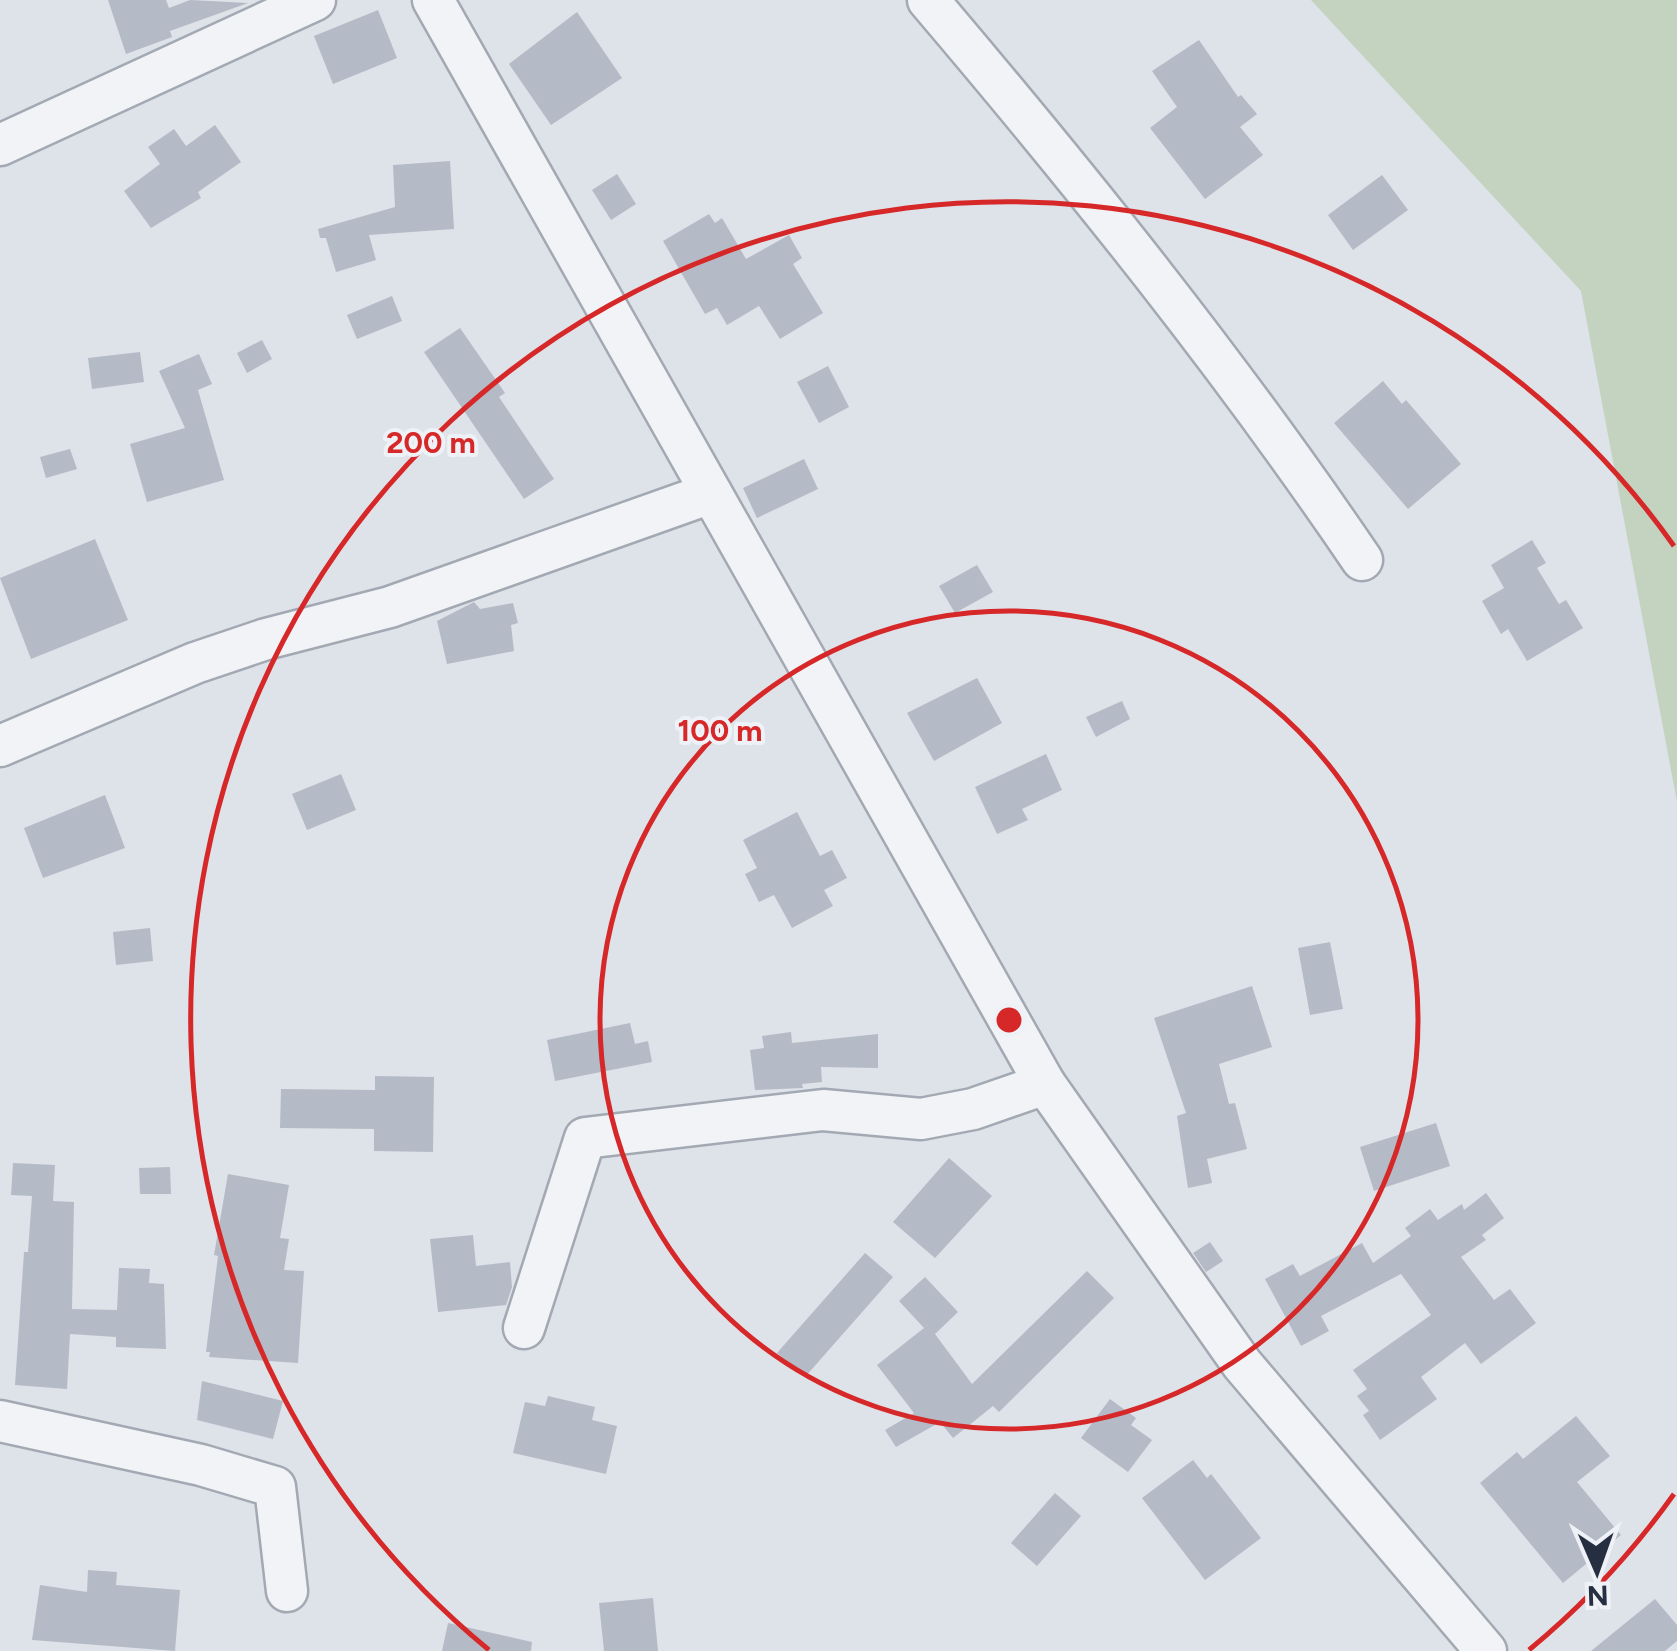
<svg xmlns="http://www.w3.org/2000/svg" width="1677" height="1651" font-family="Figtree,sans-serif">
<style>
.green{fill:#c3d3bf}
.building{fill:#b5bbc6}
.lines{fill:none;stroke-linecap:round;stroke-linejoin:round}
.minor-casing{stroke:#a3a9b3;stroke-width:45}
.minor{stroke:#f1f3f7;stroke-width:40}
.ring{fill:none;stroke:#d62828;stroke-width:5}
.centre{fill:#d62828;stroke:#eef1f6;stroke-width:5}
.ring-label{font-size:30px;text-anchor:middle;font-weight:bold;fill:#d62828;stroke:#eef1f6;stroke-width:8;stroke-linejoin:round;paint-order:stroke}
</style>
<rect width="100%" height="100%" fill="#dee2e9"/>
<path class="green" d="M 1311,0 L 1677,0 L 1677,802 L 1581,291 Z"/>
<g class="building">
<path d="M 108,0 L 166,0 L 169,8 L 190,0 L 248,3 L 170,31 L 172,37 L 126,54 Z"/>
<path d="M 378,10 L 397,58 L 333,84 L 314,36 Z"/>
<path d="M 577,12 L 622,78 L 551,125 L 509,64 Z"/>
<path d="M 1199,40 L 1238,97 L 1241,95 L 1257,114 L 1240,127 L 1263,155 L 1205,199 L 1150,128 L 1177,107 L 1152,71 Z"/>
<path d="M 215,125 L 241,162 L 198,192 L 201,198 L 151,228 L 124,191 L 160,164 L 148,147 L 174,129 L 186,146 Z"/>
<path d="M 450,161 L 454,229 L 369,235 L 376,260 L 336,272 L 326,238 L 320,238 L 318,229 L 395,207 L 393,165 Z"/>
<path d="M 617,174 L 636,204 L 611,220 L 592,190 Z"/>
<path d="M 1382,175 L 1408,210 L 1353,250 L 1328,215 Z"/>
<path d="M 709,214 L 715,223 L 722,218 L 746,259 L 789,235 L 802,258 L 793,264 L 823,313 L 780,339 L 759,306 L 727,325 L 717,308 L 705,314 L 663,241 Z"/>
<path d="M 392,296 L 402,321 L 357,339 L 347,315 Z"/>
<path d="M 460,328 L 505,393 L 499,397 L 554,479 L 524,499 L 424,352 Z"/>
<path d="M 262,340 L 272,359 L 247,373 L 237,353 Z"/>
<path d="M 140,352 L 144,382 L 92,389 L 88,358 Z"/>
<path d="M 199,354 L 212,384 L 198,390 L 224,480 L 147,502 L 130,444 L 185,428 L 159,371 Z"/>
<path d="M 828,366 L 849,407 L 819,423 L 797,382 Z"/>
<path d="M 1383,381 L 1402,404 L 1406,400 L 1461,464 L 1408,509 L 1334,423 Z"/>
<path d="M 70,449 L 77,469 L 46,478 L 40,457 Z"/>
<path d="M 804,459 L 818,489 L 757,518 L 743,488 Z"/>
<path d="M 95,539 L 128,620 L 31,659 L 0,578 Z"/>
<path d="M 1532,540 L 1546,563 L 1537,568 L 1559,604 L 1566,600 L 1583,628 L 1527,661 L 1508,629 L 1501,634 L 1482,601 L 1504,588 L 1491,565 Z"/>
<path d="M 977,565 L 993,592 L 955,613 L 939,586 Z"/>
<path d="M 474,602 L 480,609 L 513,603 L 518,623 L 511,625 L 514,651 L 447,664 L 437,621 Z"/>
<path d="M 977,678 L 1002,723 L 934,761 L 907,713 Z"/>
<path d="M 1122,701 L 1130,719 L 1096,737 L 1086,717 Z"/>
<path d="M 1046,754 L 1062,790 L 1022,809 L 1028,820 L 997,834 L 975,787 Z"/>
<path d="M 341,774 L 356,810 L 307,830 L 292,794 Z"/>
<path d="M 105,795 L 125,848 L 43,878 L 24,828 Z"/>
<path d="M 797,812 L 820,856 L 832,850 L 847,878 L 824,890 L 833,906 L 792,928 L 774,895 L 759,902 L 745,874 L 757,868 L 743,840 Z"/>
<path d="M 150,928 L 153,961 L 116,965 L 113,932 Z"/>
<path d="M 1330,942 L 1343,1009 L 1310,1015 L 1298,948 Z"/>
<path d="M 1252,986 L 1272,1047 L 1219,1064 L 1229,1104 L 1235,1103 L 1247,1149 L 1207,1159 L 1212,1183 L 1188,1188 L 1177,1116 L 1186,1113 L 1154,1018 Z"/>
<path d="M 630,1023 L 635,1044 L 648,1041 L 652,1062 L 555,1081 L 547,1040 Z"/>
<path d="M 791,1032 L 792,1043 L 878,1034 L 878,1068 L 821,1067 L 822,1082 L 802,1084 L 803,1088 L 755,1090 L 750,1050 L 764,1048 L 762,1036 Z"/>
<path d="M 375,1076 L 434,1077 L 433,1152 L 374,1151 L 374,1129 L 280,1128 L 281,1089 L 375,1090 Z"/>
<path d="M 1436,1123 L 1450,1166 L 1374,1191 L 1360,1147 Z"/>
<path d="M 949,1158 L 992,1196 L 935,1258 L 893,1222 Z"/>
<path d="M 13,1163 L 55,1165 L 53,1201 L 74,1202 L 72,1309 L 117,1310 L 119,1268 L 150,1269 L 149,1283 L 164,1284 L 166,1349 L 116,1347 L 116,1337 L 70,1334 L 67,1389 L 15,1385 L 24,1252 L 28,1252 L 32,1196 L 11,1195 Z"/>
<path d="M 170,1167 L 171,1194 L 140,1194 L 139,1168 Z"/>
<path d="M 228,1174 L 289,1185 L 280,1238 L 289,1239 L 284,1270 L 304,1271 L 298,1363 L 209,1357 L 210,1352 L 206,1352 L 218,1256 L 214,1255 Z"/>
<path d="M 1486,1193 L 1504,1218 L 1482,1235 L 1486,1240 L 1461,1257 L 1494,1300 L 1510,1289 L 1536,1323 L 1481,1364 L 1465,1343 L 1421,1377 L 1437,1399 L 1380,1440 L 1363,1415 L 1369,1411 L 1357,1396 L 1367,1389 L 1353,1370 L 1431,1315 L 1401,1274 L 1321,1316 L 1329,1331 L 1301,1346 L 1265,1279 L 1293,1264 L 1300,1276 L 1362,1243 L 1373,1263 L 1411,1236 L 1405,1228 L 1430,1209 L 1438,1220 L 1462,1204 L 1464,1210 Z"/>
<path d="M 473,1235 L 476,1266 L 510,1262 L 512,1287 L 506,1305 L 438,1312 L 430,1239 Z"/>
<path d="M 1210,1242 L 1223,1261 L 1206,1272 L 1193,1253 Z"/>
<path d="M 865,1253 L 893,1277 L 805,1377 L 777,1353 Z"/>
<path d="M 1087,1271 L 1114,1298 L 999,1412 L 993,1406 L 953,1438 L 940,1422 L 896,1447 L 885,1430 L 914,1413 L 877,1365 L 924,1328 L 899,1301 L 925,1277 L 958,1312 L 935,1334 L 972,1384 Z"/>
<path d="M 202,1381 L 283,1401 L 273,1439 L 197,1420 Z"/>
<path d="M 548,1396 L 595,1407 L 592,1420 L 617,1426 L 606,1474 L 513,1453 L 525,1402 L 545,1406 Z"/>
<path d="M 1110,1399 L 1136,1418 L 1131,1425 L 1152,1440 L 1128,1472 L 1081,1438 Z"/>
<path d="M 1576,1416 L 1610,1456 L 1577,1482 L 1621,1535 L 1563,1583 L 1480,1483 L 1517,1452 L 1523,1459 Z"/>
<path d="M 1193,1460 L 1207,1478 L 1211,1474 L 1261,1538 L 1205,1580 L 1142,1498 Z"/>
<path d="M 1055,1493 L 1081,1516 L 1037,1566 L 1011,1543 Z"/>
<path d="M 88,1570 L 117,1572 L 116,1585 L 180,1590 L 175,1651 L 32,1640 L 40,1585 L 87,1592 Z"/>
<path d="M 653,1598 L 658,1651 L 604,1651 L 599,1603 Z"/>
<path d="M 1655,1599 L 1677,1625 L 1677,1641 L 1665,1651 L 1591,1651 Z"/>
<path d="M 448,1623 L 532,1642 L 531,1651 L 442,1651 Z"/>
</g>
<g class="lines">
<defs>
<g id="minor">
<path d="M 433,0 L 1045,1084 L 1242,1364 L 1486,1651"/>
<path d="M 928,0 C 1081,180 1229,364 1362,560"/>
<path d="M 0,145 L 315,0"/>
<path d="M 0,746 L 195,663 L 266,639 L 390,607 L 711,493"/>
<path d="M 524,1328 L 585,1138 L 823,1110 L 921,1119 L 973,1109 L 1045,1084"/>
<path d="M 0,1421 L 201,1465 L 275,1487 L 287,1591"/>
</g>
</defs>
<use href="#minor" class="minor-casing"/>
<use href="#minor" class="minor"/>
</g>
<g class="ring">
<circle cx="1009" cy="1020" r="409"/>
<path d="M1674 1494A817 817 0 0 1 1529 1650M489 1650A817 817 0 1 1 1674 546"/>
</g>
<circle cx="1009" cy="1020" r="15" class="centre"/>
<g class="ring-label">
<text x="431" y="453">200 m</text>
<text x="720" y="741">100 m</text>
</g>
<g transform="translate(1597 1571) rotate(178)" stroke="#eef1f6" stroke-width="8" paint-order="stroke">
<path d="M0-8L18 38L0 25L-18 38Z" fill="#262f41"/>
<text y="-15" font-size="28" font-weight="bold" text-anchor="middle" fill="#262f41">N</text>
</g>
</svg>
